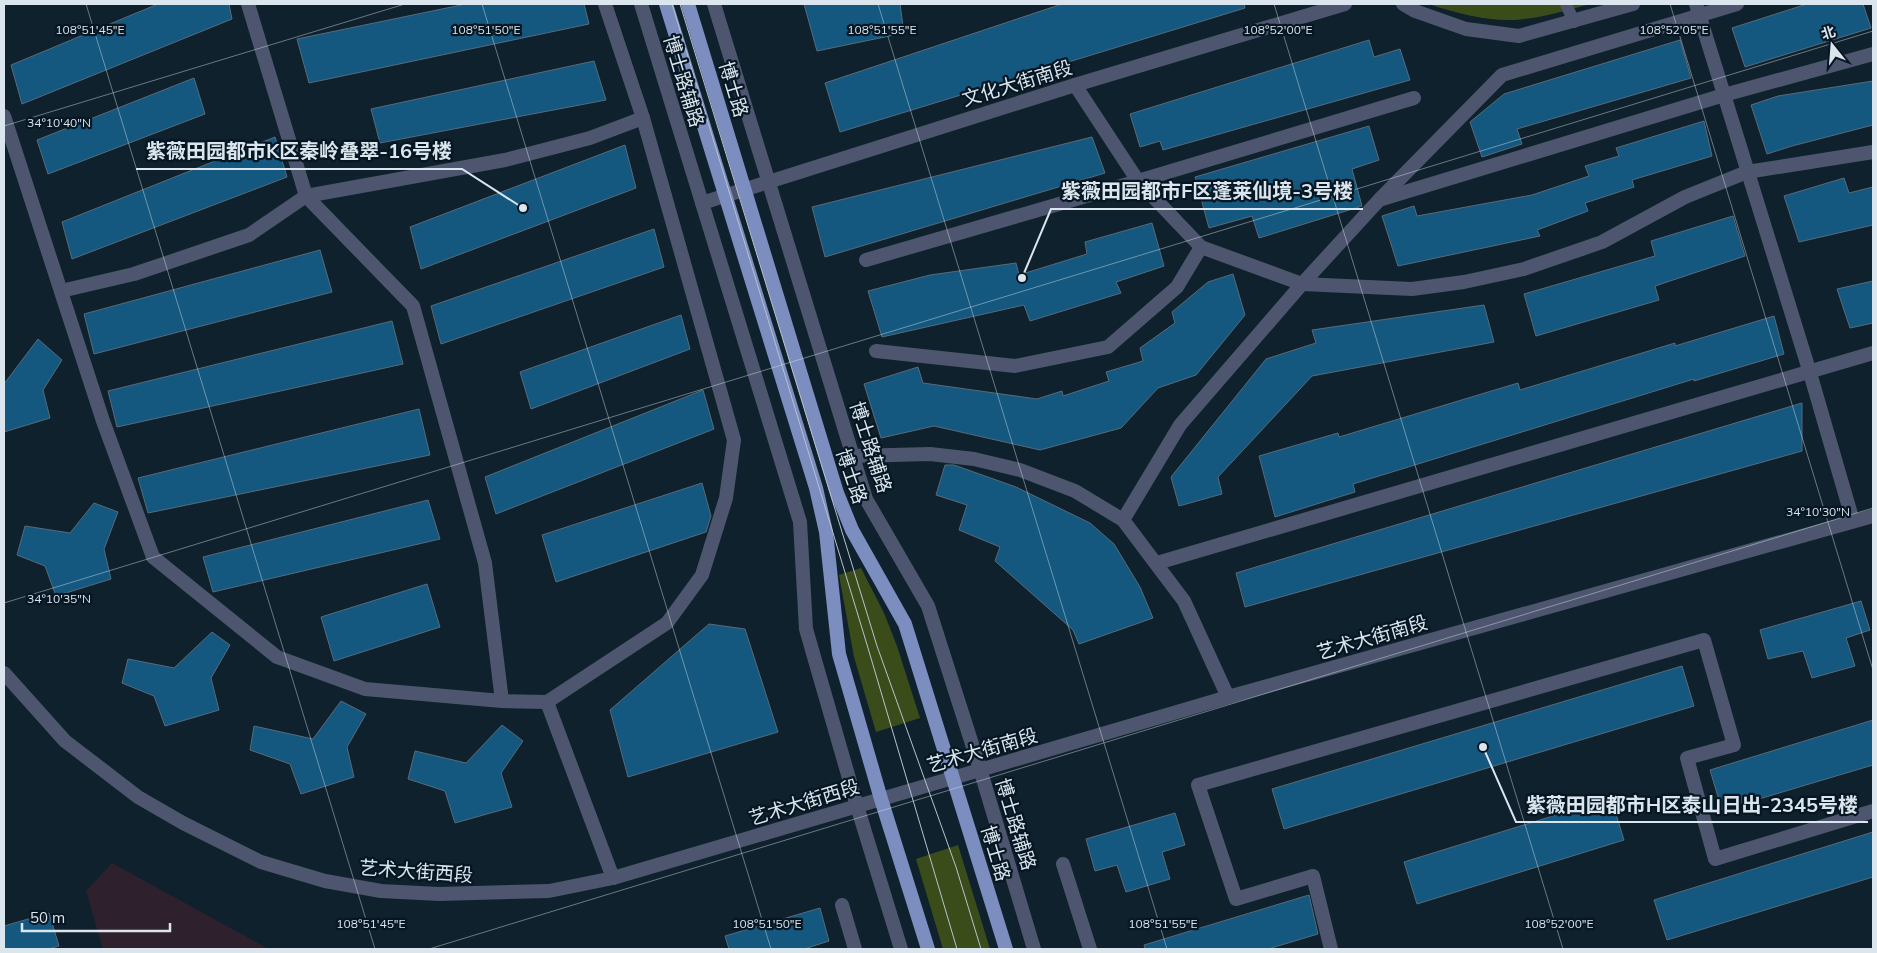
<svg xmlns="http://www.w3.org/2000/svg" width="1877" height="953" font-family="Mulish,'Noto Sans SC',sans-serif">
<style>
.education{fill:#2e202c}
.green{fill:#3b4c1b}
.building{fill:#14577f;stroke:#576b7a}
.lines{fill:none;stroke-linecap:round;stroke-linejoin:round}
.pedestrian{stroke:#4d566e;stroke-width:12}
.minor{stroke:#4d566e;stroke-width:14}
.tertiary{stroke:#4d566e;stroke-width:14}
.primary{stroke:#7c8dbf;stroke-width:14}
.tram{stroke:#b7c3cd;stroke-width:1}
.ticks{fill:none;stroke:#dae5ee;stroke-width:1;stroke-opacity:0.45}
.labels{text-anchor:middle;stroke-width:4.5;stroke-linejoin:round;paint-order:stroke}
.street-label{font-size:19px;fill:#dae5ee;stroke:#061723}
.ticks-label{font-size:12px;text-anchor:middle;fill:#dae5ee;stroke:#061723;stroke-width:4.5;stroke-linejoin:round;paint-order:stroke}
.leader{fill:none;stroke:#dae5ee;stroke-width:2}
.callout-dot{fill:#dae5ee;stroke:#061723;stroke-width:2}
.callout-label{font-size:20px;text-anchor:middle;font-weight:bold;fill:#dae5ee;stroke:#061723;stroke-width:4.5;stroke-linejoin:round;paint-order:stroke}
</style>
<rect width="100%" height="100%" fill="#0f212d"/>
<path class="education" d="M 112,863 L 269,949 L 103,949 L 86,891 Z"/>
<g class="green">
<path d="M 1429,4 L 1590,4 C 1566,11 1540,18 1515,20 C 1486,21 1455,13 1429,4 Z"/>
<path d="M 861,568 L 884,613 L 897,646 L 920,718 L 876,732 L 854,657 L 839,575 Z"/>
<path d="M 958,845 L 990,949 L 943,949 L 916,859 Z"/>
</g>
<g class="building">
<path d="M 158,4 L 229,4 L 232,19 L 22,104 L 11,65 Z"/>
<path d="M 466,4 L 584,4 L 589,24 L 309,83 L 297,39 Z"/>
<path d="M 804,4 L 900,4 L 904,33 L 817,51 Z"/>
<path d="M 1062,4 L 1244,4 L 1245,8 L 840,132 L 825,83 Z"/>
<path d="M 1807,4 L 1863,4 L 1871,28 L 1745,67 L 1732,28 Z"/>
<path d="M 1369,40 L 1374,57 L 1400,49 L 1410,80 L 1163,150 L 1160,141 L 1140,147 L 1130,114 Z"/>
<path d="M 1680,40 L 1691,78 L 1517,129 L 1522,144 L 1482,157 L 1470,122 L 1504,94 Z"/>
<path d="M 594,61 L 606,100 L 380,143 L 371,109 Z"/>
<path d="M 194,78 L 205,114 L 48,174 L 37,140 Z"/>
<path d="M 1873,81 L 1873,125 L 1792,146 L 1767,154 L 1751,105 L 1778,96 Z"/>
<path d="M 1704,121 L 1712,156 L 1632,180 L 1634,187 L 1585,203 L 1588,211 L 1537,230 L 1540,236 L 1398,266 L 1382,216 L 1414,206 L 1417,216 L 1532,195 L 1589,176 L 1585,166 L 1619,156 L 1616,148 Z"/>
<path d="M 1369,126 L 1379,160 L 1352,169 L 1362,206 L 1259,238 L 1252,216 L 1209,228 L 1195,177 Z"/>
<path d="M 275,137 L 287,177 L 72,259 L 62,222 Z"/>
<path d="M 1092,137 L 1105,173 L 825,257 L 812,207 Z"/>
<path d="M 625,145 L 636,188 L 421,269 L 410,227 Z"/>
<path d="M 1844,178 L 1849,193 L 1873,187 L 1873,225 L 1799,242 L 1784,196 Z"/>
<path d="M 1733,216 L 1745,256 L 1655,286 L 1659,300 L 1536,336 L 1524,294 L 1655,256 L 1651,241 Z"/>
<path d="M 1152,223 L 1164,266 L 1116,282 L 1121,293 L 1030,321 L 1024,305 L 882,337 L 868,291 L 930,275 L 1016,263 L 1019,275 L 1087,254 L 1085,242 Z"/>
<path d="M 654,229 L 664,267 L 441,344 L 431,306 Z"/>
<path d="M 320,250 L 332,292 L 94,354 L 84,314 Z"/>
<path d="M 1233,274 L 1245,315 L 1196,375 L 1158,388 L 1121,428 L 1040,450 L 934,426 L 881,438 L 864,384 L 918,367 L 923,383 L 1037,399 L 1062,391 L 1063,396 L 1109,381 L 1106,372 L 1143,361 L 1140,348 L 1175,323 L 1172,312 L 1208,282 Z"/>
<path d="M 1873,281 L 1873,323 L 1850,328 L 1837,289 Z"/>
<path d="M 1484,305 L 1494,342 L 1312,376 L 1218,477 L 1222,494 L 1179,506 L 1171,477 L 1266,359 L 1316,343 L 1312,330 Z"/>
<path d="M 681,315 L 690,349 L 531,409 L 520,372 Z"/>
<path d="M 1774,316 L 1784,354 L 1694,381 L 1694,379 L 1353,484 L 1355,492 L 1275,517 L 1259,456 L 1338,433 L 1339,437 L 1518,383 L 1520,390 L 1675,343 L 1675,346 Z"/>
<path d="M 392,321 L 403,364 L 117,427 L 108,391 Z"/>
<path d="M 38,339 L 62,360 L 43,390 L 50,418 L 4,432 L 4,384 Z"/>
<path d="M 703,390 L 714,429 L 496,514 L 485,477 Z"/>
<path d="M 1802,403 L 1802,451 L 1245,607 L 1236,573 Z"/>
<path d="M 419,409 L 430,455 L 148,513 L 138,478 Z"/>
<path d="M 945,465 L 954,465 L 1016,487 L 1090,523 L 1114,544 L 1140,587 L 1153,618 L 1079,644 L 1073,630 L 995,561 L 1000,547 L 959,530 L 967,505 L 936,495 Z"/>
<path d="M 702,483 L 711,516 L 706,532 L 556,582 L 542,535 Z"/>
<path d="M 428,500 L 440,539 L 213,592 L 203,557 Z"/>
<path d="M 94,503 L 118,512 L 104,549 L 111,579 L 56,596 L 45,566 L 17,555 L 25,526 L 70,533 Z"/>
<path d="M 427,584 L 440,627 L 334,661 L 321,617 Z"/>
<path d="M 1861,601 L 1870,630 L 1846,638 L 1855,666 L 1812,678 L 1803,651 L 1768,659 L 1760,630 Z"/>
<path d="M 709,624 L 745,629 L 778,732 L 628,777 L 610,710 Z"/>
<path d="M 212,632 L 230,645 L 211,678 L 219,710 L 165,726 L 154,696 L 122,683 L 128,659 L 174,668 Z"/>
<path d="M 1682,666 L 1694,706 L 1284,829 L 1272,789 Z"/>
<path d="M 341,701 L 366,714 L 347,747 L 354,777 L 301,794 L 290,764 L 250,750 L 254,726 L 313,739 Z"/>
<path d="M 1873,720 L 1873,765 L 1722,810 L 1710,770 Z"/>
<path d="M 502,725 L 523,741 L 501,773 L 512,807 L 455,823 L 445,791 L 408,779 L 415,751 L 466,763 Z"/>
<path d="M 1611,798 L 1624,840 L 1417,904 L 1404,862 Z"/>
<path d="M 1175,813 L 1185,845 L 1162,852 L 1170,879 L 1126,892 L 1117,865 L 1095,871 L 1086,839 Z"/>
<path d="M 1873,832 L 1873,877 L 1667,940 L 1654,900 Z"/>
<path d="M 1309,895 L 1318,934 L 1268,949 L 1145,949 L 1144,945 Z"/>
<path d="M 820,908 L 829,941 L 804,949 L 729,949 L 725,936 Z"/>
<path d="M 49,913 L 59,946 L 48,949 L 4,949 L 4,926 Z"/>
</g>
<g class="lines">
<path class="pedestrian" d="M 1566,4 L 1574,22"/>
<g class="minor">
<path d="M 248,4 L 306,196 L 413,306 L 485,563 L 502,701"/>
<path d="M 641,4 L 800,522 L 806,629 L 857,806 L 901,949"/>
<path d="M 714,4 L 866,499 L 928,606 L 980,769 L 1034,949"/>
<path d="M 1696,4 L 1810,373 L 1853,521"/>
<path d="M 1075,85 L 1138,181 L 1201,247 L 1302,284 L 1412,289 L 1464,282 L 1524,269 L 1602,242 L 1685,197 L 1747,172 L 1873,152"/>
<path d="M 4,116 L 103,421 L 153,557 L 277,657 L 365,689 L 502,701 L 547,702 L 667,623 L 702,575 L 726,498 L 734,440 L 643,118 L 605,4"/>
<path d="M 1382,199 L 1724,95 L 1873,54"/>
<path d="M 866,260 L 1138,181 L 1414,98"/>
<path d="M 61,291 L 134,274 L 249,235 L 306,196 L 505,160 L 590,138 L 643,118"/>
<path d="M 876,351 L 1015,366 L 1108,347 L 1177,287 L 1201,247"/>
<path d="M 853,456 L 930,454 L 974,459 L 1020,470 L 1075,491 L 1123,520 L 1184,601 L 1228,697"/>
<path d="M 1123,520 L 1180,425 L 1302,284 L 1380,199 L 1502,75 L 1737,4"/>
<path d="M 1157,563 L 1873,353"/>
<path d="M 547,702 L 613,878"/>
<path d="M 1063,864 L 1090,949"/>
<path d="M 842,905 L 855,949"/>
<path d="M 1331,949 L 1313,876 L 1236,899 L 1198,785 L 1704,640 L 1734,745 L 1687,758 L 1715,859 L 1873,811"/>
</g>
<g class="tertiary">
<path d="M 1403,4 L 1415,11 L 1466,29 L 1519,36 L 1633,4"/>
<path d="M 702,203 L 1075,85 L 1345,4"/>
<path d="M 4,673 L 65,741 L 138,797 L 183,823 L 261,862 L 325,881 L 381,891 L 439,894 L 549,891 L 613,878 L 1228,697 L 1873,516"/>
</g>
<g class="primary">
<path d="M 666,4 L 816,488 L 826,532 L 839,654 L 881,799 L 928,949"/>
<path d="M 688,4 L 837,493 L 852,530 L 905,624 L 1006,949"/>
</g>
<g class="tram">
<path d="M 672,4 L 868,648 L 957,949"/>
<path d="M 680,4 L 877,646 L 956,867 L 981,949"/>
</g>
</g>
<path class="ticks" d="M 86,4 L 375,949M 482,4 L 771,949M 878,4 L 1167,949M 1274,4 L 1563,949M 1670,4 L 1873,670M 4,126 L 405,4M 4,603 L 1873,31M 429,949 L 1873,508"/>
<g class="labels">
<g class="street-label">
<text transform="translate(684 81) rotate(73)" y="7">博士路辅路</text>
<text transform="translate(1017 83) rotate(-17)" y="7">文化大街南段</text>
<text transform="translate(734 89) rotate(73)" y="7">博士路</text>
<text transform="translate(871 447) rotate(72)" y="7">博士路辅路</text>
<text transform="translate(852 476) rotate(71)" y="7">博士路</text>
<text transform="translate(1372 637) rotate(-16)" y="7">艺术大街南段</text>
<text transform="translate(982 750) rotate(-16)" y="7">艺术大街南段</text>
<text transform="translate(804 802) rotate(-17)" y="7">艺术大街西段</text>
<text transform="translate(1016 824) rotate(73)" y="7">博士路辅路</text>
<text transform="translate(996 853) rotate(73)" y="7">博士路</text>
<text transform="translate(416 871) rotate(4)" y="7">艺术大街西段</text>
</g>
</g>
<g class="ticks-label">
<text x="90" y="34">108°51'45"E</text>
<text x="486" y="34">108°51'50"E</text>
<text x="882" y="34">108°51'55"E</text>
<text x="1278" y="34">108°52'00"E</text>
<text x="1674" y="34">108°52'05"E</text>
<text x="59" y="127">34°10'40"N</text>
<text x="1818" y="516">34°10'30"N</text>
<text x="59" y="603">34°10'35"N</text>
<text x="371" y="928">108°51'45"E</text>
<text x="767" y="928">108°51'50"E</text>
<text x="1163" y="928">108°51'55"E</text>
<text x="1559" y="928">108°52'00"E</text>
</g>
<path class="leader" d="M523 208L462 169H136M1022 278L1051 209H1363M1483 747L1516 822H1868"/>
<g class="callout-dot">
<circle cx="523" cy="208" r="5"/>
<circle cx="1022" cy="278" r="5"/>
<circle cx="1483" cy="747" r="5"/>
</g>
<g class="callout-label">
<text x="299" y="158">紫薇田园都市K区秦岭叠翠-16号楼</text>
<text x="1207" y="198">紫薇田园都市F区蓬莱仙境-3号楼</text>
<text x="1692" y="812">紫薇田园都市H区泰山日出-2345号楼</text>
</g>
<rect width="1877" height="953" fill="none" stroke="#dae5ee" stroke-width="10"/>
<g transform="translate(1832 45) rotate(343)" stroke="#061723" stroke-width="4" paint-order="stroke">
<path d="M0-4L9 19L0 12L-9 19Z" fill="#dae5ee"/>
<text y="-8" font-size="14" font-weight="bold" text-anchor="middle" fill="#dae5ee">北</text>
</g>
<path d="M22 923v8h148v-8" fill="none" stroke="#dae5ee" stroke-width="2.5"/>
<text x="30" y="923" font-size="15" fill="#dae5ee" stroke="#061723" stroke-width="4" paint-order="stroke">50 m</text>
</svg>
